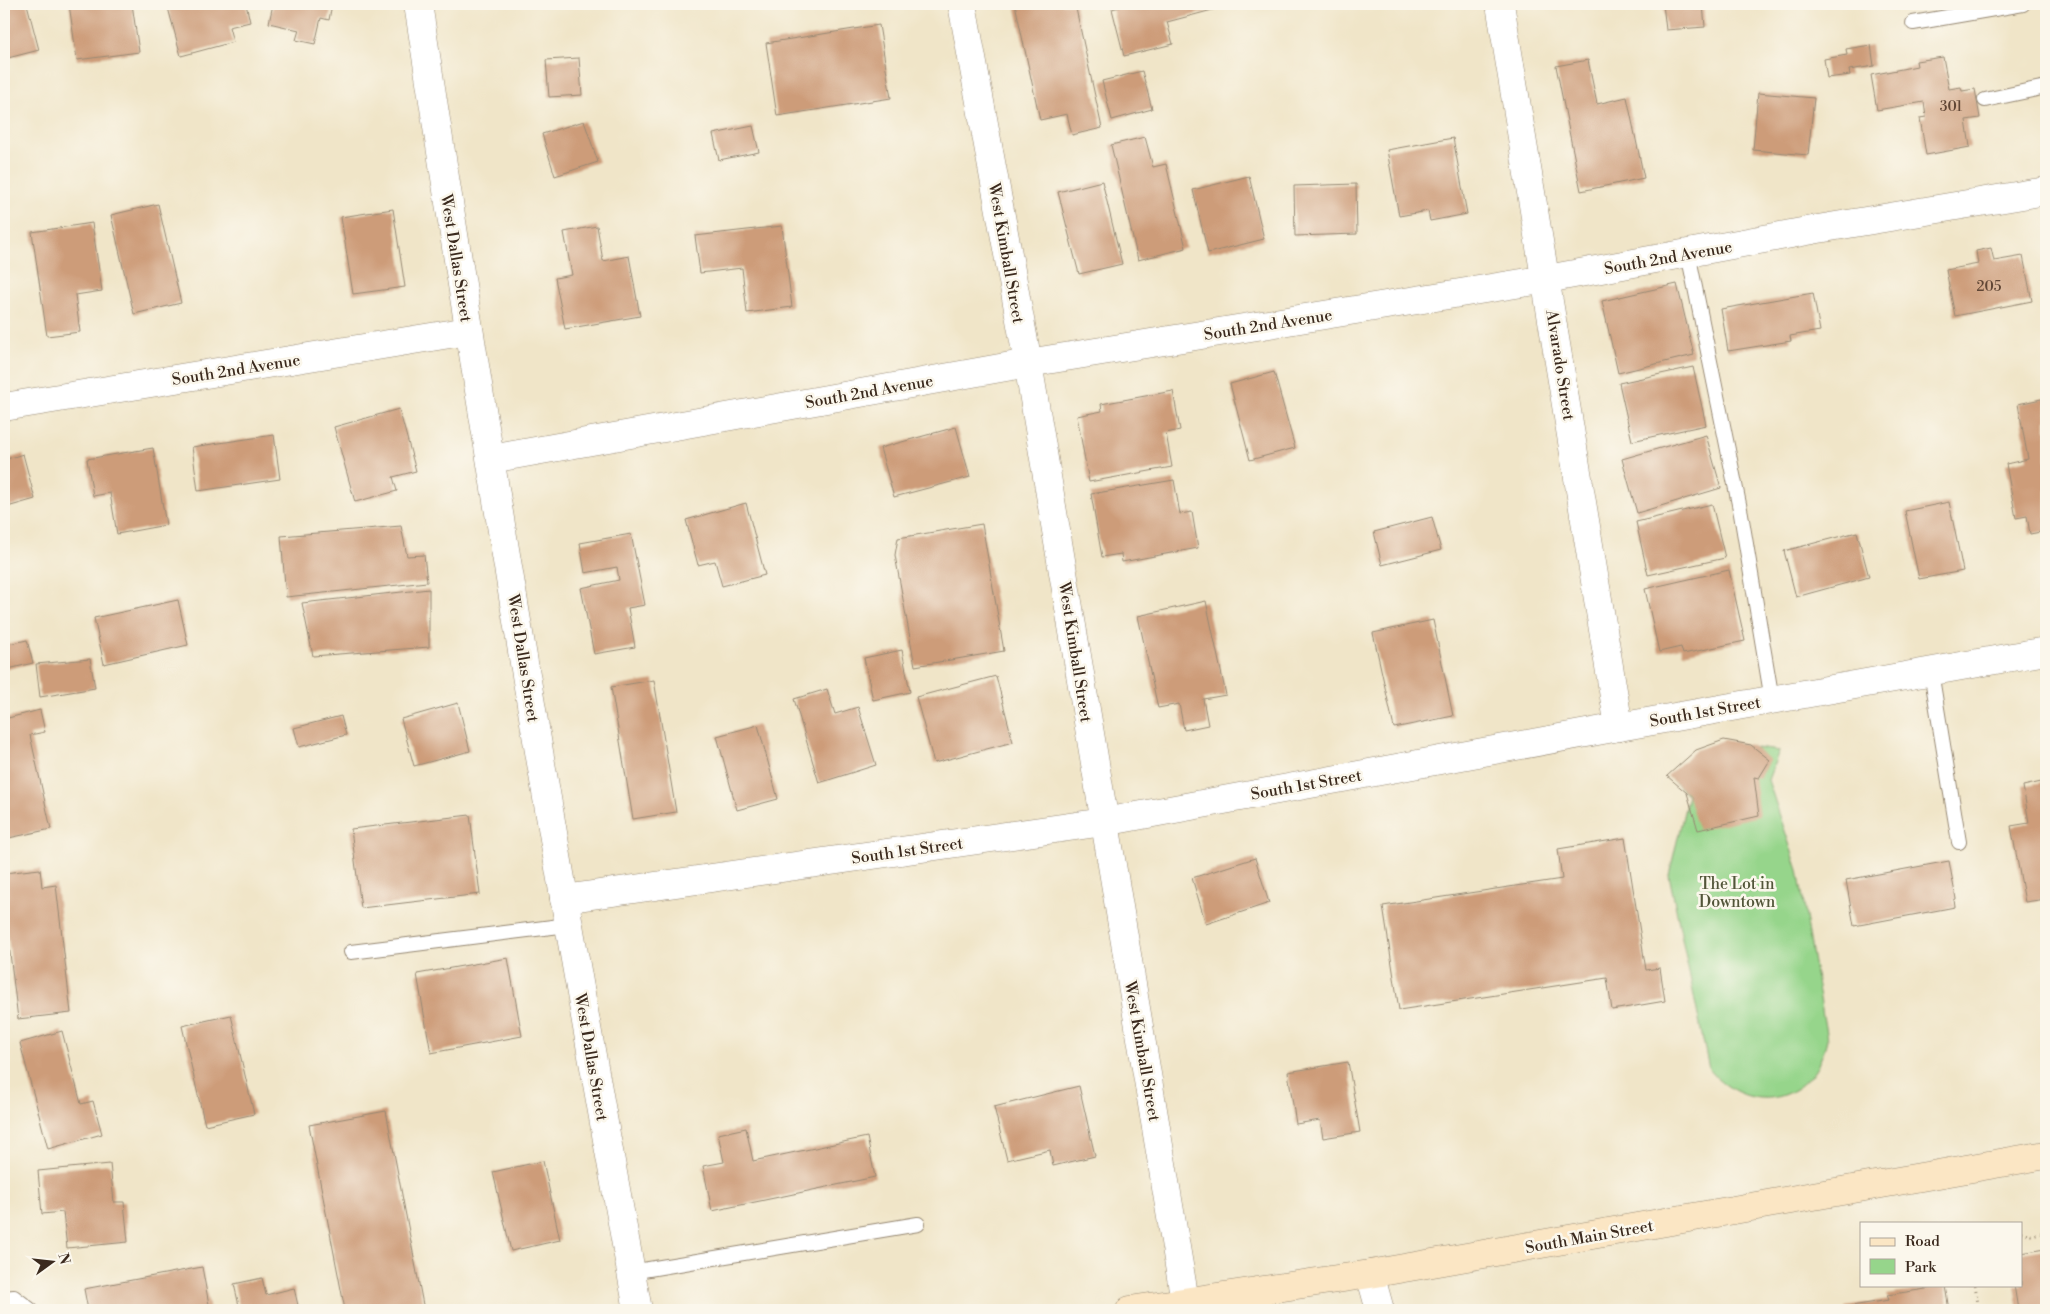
<svg xmlns="http://www.w3.org/2000/svg" width="2050" height="1314" font-family="'Libre Bodoni',serif">
<style>
.green{fill:#96d58b;stroke:#688054}
.building{fill:#cd9c79}
.lines{fill:none;stroke-linecap:round;stroke-linejoin:round}
.service-casing{stroke:#968873;stroke-width:16}
.minor-casing{stroke:#968873;stroke-width:29}
.secondary-casing{stroke:#968873;stroke-width:29}
.path{stroke:#968873;stroke-width:3;stroke-dasharray:1 4;stroke-linecap:butt}
.service{stroke:#fff;stroke-width:14}
.minor{stroke:#fff;stroke-width:28}
.secondary{stroke:#fbe6c4;stroke-width:28}
.labels{text-anchor:middle;stroke-width:5;stroke-linejoin:round;paint-order:stroke}
.number-label{font-size:14px;fill:#604635}
.street-label{font-size:16px;fill:#3b2a1e;stroke:#fbf7ec}
.park-label{font-size:16px;fill:#525539;stroke:#fbf7ec}
</style>
<rect width="100%" height="100%" fill="#fbf7ec"/>
<filter id="ink" filterUnits="userSpaceOnUse"><feTurbulence type="fractalNoise" baseFrequency=".02" numOctaves="2"/><feDisplacementMap in="SourceGraphic" scale="10" xChannelSelector="R" yChannelSelector="G"/><feConvolveMatrix kernelMatrix="1 2 1 2 8 2 1 2 1" color-interpolation-filters="sRGB"/></filter>
<filter id="wash" filterUnits="userSpaceOnUse"><feTurbulence type="fractalNoise" baseFrequency=".0096" numOctaves="4" result="noise"/><feDisplacementMap in="SourceGraphic" scale="20" xChannelSelector="R" yChannelSelector="G"/><feGaussianBlur stdDeviation="1.12" result="paint"/><feColorMatrix in="noise" values="0 0 0 0 0 0 0 0 0 0 0 0 0 0 0 0 0 1.4 0 .05"/><feComposite in="paint" operator="in"/></filter>
<g filter="url(#wash)">
<rect width="100%" height="100%" fill="#f0e5c8"/>
<path class="green" d="M 1718,743 L 1779,751 L 1768,780 L 1798,870 L 1827,1039 C 1814,1102 1751,1119 1709,1069 L 1669,875 L 1688,795 L 1669,777 Z"/>
<g id="blocks">
<g class="building">
<path d="M 13,4 L 27,4 L 39,50 L 4,59 L 4,6 Z"/>
<path d="M 69,4 L 132,4 L 139,52 L 77,60 Z"/>
<path d="M 167,4 L 246,4 L 250,22 L 229,27 L 233,42 L 181,56 Z"/>
<path d="M 273,4 L 332,4 L 329,20 L 321,18 L 315,44 L 296,40 L 299,30 L 269,23 Z"/>
<path d="M 1015,4 L 1075,4 L 1102,128 L 1072,135 L 1067,114 L 1040,120 Z"/>
<path d="M 1130,4 L 1214,4 L 1216,9 L 1167,22 L 1173,44 L 1124,56 L 1112,9 Z"/>
<path d="M 1663,4 L 1703,4 L 1705,27 L 1666,30 Z"/>
<path d="M 879,25 L 891,98 L 777,116 L 766,43 Z"/>
<path d="M 1871,45 L 1874,66 L 1849,70 L 1850,75 L 1827,78 L 1824,59 L 1847,55 L 1846,49 Z"/>
<path d="M 1943,57 L 1949,89 L 1961,87 L 1962,91 L 1975,89 L 1980,118 L 1966,120 L 1970,147 L 1926,155 L 1920,118 L 1926,117 L 1924,102 L 1877,110 L 1871,75 L 1917,66 L 1916,61 Z"/>
<path d="M 579,58 L 582,95 L 549,97 L 546,60 Z"/>
<path d="M 1588,60 L 1597,104 L 1627,97 L 1644,178 L 1581,191 L 1556,66 Z"/>
<path d="M 1142,71 L 1152,109 L 1112,120 L 1102,81 Z"/>
<path d="M 1758,93 L 1814,98 L 1808,155 L 1753,150 Z"/>
<path d="M 584,121 L 598,162 L 555,176 L 542,134 Z"/>
<path d="M 753,126 L 759,152 L 719,160 L 713,134 Z"/>
<path d="M 1145,137 L 1153,167 L 1166,164 L 1186,248 L 1138,260 L 1111,145 Z"/>
<path d="M 1453,138 L 1467,214 L 1430,221 L 1428,211 L 1399,216 L 1387,150 Z"/>
<path d="M 1249,176 L 1264,239 L 1208,253 L 1193,190 Z"/>
<path d="M 1102,181 L 1122,264 L 1079,274 L 1058,192 Z"/>
<path d="M 1356,184 L 1357,234 L 1295,236 L 1294,186 Z"/>
<path d="M 158,204 L 181,303 L 134,314 L 111,215 Z"/>
<path d="M 393,209 L 405,287 L 353,294 L 341,217 Z"/>
<path d="M 92,223 L 102,291 L 75,295 L 80,332 L 47,336 L 32,232 Z"/>
<path d="M 597,226 L 603,261 L 629,256 L 640,316 L 565,329 L 555,278 L 572,275 L 564,232 Z"/>
<path d="M 782,226 L 792,307 L 747,313 L 742,268 L 700,273 L 695,236 Z"/>
<path d="M 1991,248 L 1994,261 L 2023,256 L 2032,301 L 1955,316 L 1946,270 L 1978,264 L 1976,251 Z"/>
<path d="M 1677,284 L 1694,355 L 1618,373 L 1602,301 Z"/>
<path d="M 1813,293 L 1820,331 L 1790,336 L 1791,341 L 1728,351 L 1721,309 Z"/>
<path d="M 1693,367 L 1706,425 L 1632,441 L 1619,383 Z"/>
<path d="M 1274,372 L 1295,448 L 1250,460 L 1230,384 Z"/>
<path d="M 1173,391 L 1180,430 L 1166,433 L 1172,467 L 1089,482 L 1077,416 L 1102,411 L 1101,404 Z"/>
<path d="M 2046,398 L 2046,531 L 2030,534 L 2027,516 L 2016,518 L 2006,464 L 2028,459 L 2018,404 Z"/>
<path d="M 399,409 L 416,471 L 393,477 L 397,491 L 355,502 L 334,427 Z"/>
<path d="M 956,427 L 970,477 L 894,497 L 880,448 Z"/>
<path d="M 274,435 L 280,479 L 198,491 L 192,447 Z"/>
<path d="M 1706,435 L 1721,488 L 1637,513 L 1622,459 Z"/>
<path d="M 153,448 L 166,525 L 117,534 L 110,493 L 93,496 L 87,459 Z"/>
<path d="M 23,454 L 35,499 L 4,508 L 4,460 Z"/>
<path d="M 1174,480 L 1180,514 L 1192,512 L 1198,548 L 1122,562 L 1121,554 L 1102,557 L 1091,494 Z"/>
<path d="M 1949,502 L 1963,571 L 1919,579 L 1905,511 Z"/>
<path d="M 746,503 L 765,575 L 722,586 L 715,561 L 698,565 L 686,520 Z"/>
<path d="M 1712,504 L 1725,558 L 1648,575 L 1636,522 Z"/>
<path d="M 1432,517 L 1441,550 L 1382,565 L 1374,532 Z"/>
<path d="M 982,524 L 1004,651 L 915,666 L 895,555 L 898,538 Z"/>
<path d="M 401,526 L 407,556 L 424,555 L 427,582 L 286,597 L 281,536 Z"/>
<path d="M 1857,532 L 1869,577 L 1796,597 L 1784,551 Z"/>
<path d="M 631,534 L 645,605 L 628,608 L 635,647 L 594,654 L 581,588 L 619,580 L 617,567 L 585,573 L 580,543 Z"/>
<path d="M 1729,570 L 1745,641 L 1683,654 L 1681,647 L 1659,652 L 1645,589 Z"/>
<path d="M 429,589 L 429,647 L 313,656 L 302,603 Z"/>
<path d="M 178,600 L 188,645 L 104,664 L 94,618 Z"/>
<path d="M 1206,601 L 1226,695 L 1203,699 L 1208,725 L 1184,730 L 1179,704 L 1158,708 L 1138,616 Z"/>
<path d="M 1433,620 L 1453,716 L 1394,728 L 1373,633 Z"/>
<path d="M 27,640 L 33,663 L 4,670 L 4,645 Z"/>
<path d="M 902,650 L 910,692 L 873,700 L 864,658 Z"/>
<path d="M 90,659 L 95,688 L 40,697 L 36,664 Z"/>
<path d="M 996,676 L 1013,742 L 934,763 L 916,697 Z"/>
<path d="M 654,680 L 676,812 L 633,819 L 611,687 Z"/>
<path d="M 827,689 L 835,714 L 858,707 L 876,765 L 819,783 L 794,699 Z"/>
<path d="M 458,703 L 470,751 L 414,766 L 401,719 Z"/>
<path d="M 40,710 L 45,732 L 30,735 L 51,829 L 4,839 L 4,719 Z"/>
<path d="M 341,716 L 346,735 L 299,747 L 294,728 Z"/>
<path d="M 758,725 L 778,799 L 737,810 L 717,736 Z"/>
<path d="M 1724,740 L 1751,745 L 1770,760 L 1759,778 L 1754,777 L 1759,816 L 1698,830 L 1687,793 L 1667,776 L 1696,750 Z"/>
<path d="M 2046,781 L 2046,899 L 2025,902 L 2011,826 L 2029,823 L 2023,786 Z"/>
<path d="M 470,815 L 480,894 L 361,908 L 351,829 Z"/>
<path d="M 1625,838 L 1646,970 L 1660,968 L 1665,1001 L 1612,1010 L 1607,978 L 1399,1010 L 1383,906 L 1562,879 L 1558,849 Z"/>
<path d="M 1255,858 L 1269,903 L 1206,924 L 1192,878 Z"/>
<path d="M 1949,861 L 1956,899 L 1954,900 L 1955,907 L 1854,926 L 1846,880 Z"/>
<path d="M 40,869 L 42,887 L 56,885 L 71,1013 L 18,1019 L 4,904 L 4,873 Z"/>
<path d="M 508,958 L 522,1036 L 431,1053 L 417,974 Z"/>
<path d="M 231,1015 L 254,1114 L 205,1125 L 182,1026 Z"/>
<path d="M 62,1031 L 81,1104 L 93,1101 L 102,1134 L 48,1149 L 20,1043 Z"/>
<path d="M 1348,1062 L 1360,1132 L 1323,1138 L 1320,1120 L 1296,1124 L 1288,1072 Z"/>
<path d="M 1079,1086 L 1095,1156 L 1053,1166 L 1050,1150 L 1007,1160 L 994,1107 Z"/>
<path d="M 386,1111 L 424,1310 L 345,1310 L 309,1125 Z"/>
<path d="M 746,1128 L 753,1161 L 867,1137 L 875,1177 L 712,1211 L 703,1166 L 724,1162 L 718,1134 Z"/>
<path d="M 543,1161 L 560,1240 L 511,1251 L 493,1172 Z"/>
<path d="M 110,1164 L 114,1202 L 124,1202 L 128,1242 L 67,1248 L 63,1212 L 42,1214 L 38,1171 Z"/>
<path d="M 2046,1249 L 2046,1310 L 2018,1310 L 2014,1285 L 2021,1285 L 2021,1253 Z"/>
<path d="M 202,1267 L 210,1310 L 88,1310 L 84,1289 Z"/>
<path d="M 262,1278 L 266,1295 L 294,1288 L 299,1310 L 240,1310 L 234,1284 Z"/>
<path d="M 1945,1286 L 1949,1310 L 1846,1310 L 1845,1307 L 1889,1300 L 1887,1295 Z"/>
</g>
</g>
</g>
<g filter="url(#ink)">
<use href="#blocks" fill-opacity="0" stroke="#968873" stroke-width="1"/>
<g class="lines">
<defs>
<g id="service">
<path d="M 1913,23 L 2023,4"/>
<path d="M 1985,100 L 2046,87"/>
<path d="M 1688,253 L 1741,514 L 1772,700"/>
<path d="M 1931,672 L 1959,842"/>
<path d="M 351,952 L 568,925"/>
<path d="M 631,1272 L 918,1224"/>
<path d="M 4,1298 L 14,1297 L 31,1310"/>
</g>
<g id="minor">
<path d="M 418,4 C 485,440 558,876 638,1310"/>
<path d="M 962,4 L 1028,363 L 1185,1301"/>
<path d="M 1500,4 L 1619,727"/>
<path d="M 4,407 L 468,331"/>
<path d="M 491,459 L 1028,363 L 1547,279 L 1818,229 L 2046,191"/>
<path d="M 564,899 L 1104,822 L 1619,727 L 2046,651"/>
<path d="M 1370,1274 L 1380,1310"/>
</g>
<path id="secondary" d="M 1130,1310 L 1370,1274 L 2046,1155"/>
</defs>
<use href="#service" class="service-casing"/>
<use href="#minor" class="minor-casing"/>
<use href="#secondary" class="secondary-casing"/>
<g class="path">
<path d="M 2021,1232 L 2031,1235 L 2046,1232"/>
<path d="M 1975,1285 L 1979,1310"/>
</g>
<use href="#service" class="service"/>
<use href="#minor" class="minor"/>
<use href="#secondary" class="secondary"/>
</g>
</g>
<g class="labels">
<g class="number-label">
<text x="1951" y="111">301</text>
<text x="1989" y="291">205</text>
</g>
<g class="street-label">
<text transform="translate(1007 253) rotate(80)" y="6">West Kimball Street</text>
<text transform="translate(1668 257) rotate(-10)" y="6">South 2nd Avenue</text>
<text transform="translate(457 258) rotate(81)" y="6">West Dallas Street</text>
<text transform="translate(1268 324) rotate(-9)" y="6">South 2nd Avenue</text>
<text transform="translate(1561 365) rotate(81)" y="6">Alvarado Street</text>
<text transform="translate(236 369) rotate(-9)" y="6">South 2nd Avenue</text>
<text transform="translate(869 391) rotate(-10)" y="6">South 2nd Avenue</text>
<text transform="translate(1076 652) rotate(81)" y="6">West Kimball Street</text>
<text transform="translate(524 658) rotate(81)" y="6">West Dallas Street</text>
<text transform="translate(1705 711) rotate(-10)" y="6">South 1st Street</text>
<text transform="translate(1306 784) rotate(-10)" y="6">South 1st Street</text>
<text transform="translate(907 850) rotate(-8)" y="6">South 1st Street</text>
<text transform="translate(1143 1051) rotate(80)" y="6">West Kimball Street</text>
<text transform="translate(592 1057) rotate(80)" y="6">West Dallas Street</text>
<text transform="translate(1589 1236) rotate(-10)" y="6">South Main Street</text>
</g>
<g class="park-label">
<text x="1737" y="889">The Lot in<tspan x="1737" dy="18">Downtown</tspan></text>
</g>
</g>
<rect width="2050" height="1314" fill="none" stroke="#fbf7ec" stroke-width="20"/>
<rect x="1860" y="1222" width="162" height="65" fill="#fbf7ec" stroke="#aea59a"/>
<rect x="1870" y="1238" width="25" height="8" fill="#fbe6c4" stroke="#aea59a"/>
<text x="1905" y="1246" font-size="15" fill="#3b2a1e">Road</text>
<rect x="1870" y="1259" width="25" height="15" fill="#96d58b" stroke="#aea59a"/>
<text x="1905" y="1272" font-size="15" fill="#3b2a1e">Park</text>
<g transform="translate(52 1262) rotate(75)" stroke="#fbf7ec" stroke-width="4" paint-order="stroke">
<path d="M0-4L9 19L0 12L-9 19Z" fill="#3b2a1e"/>
<text y="-8" font-size="14" font-weight="bold" text-anchor="middle" fill="#3b2a1e">N</text>
</g>
</svg>
